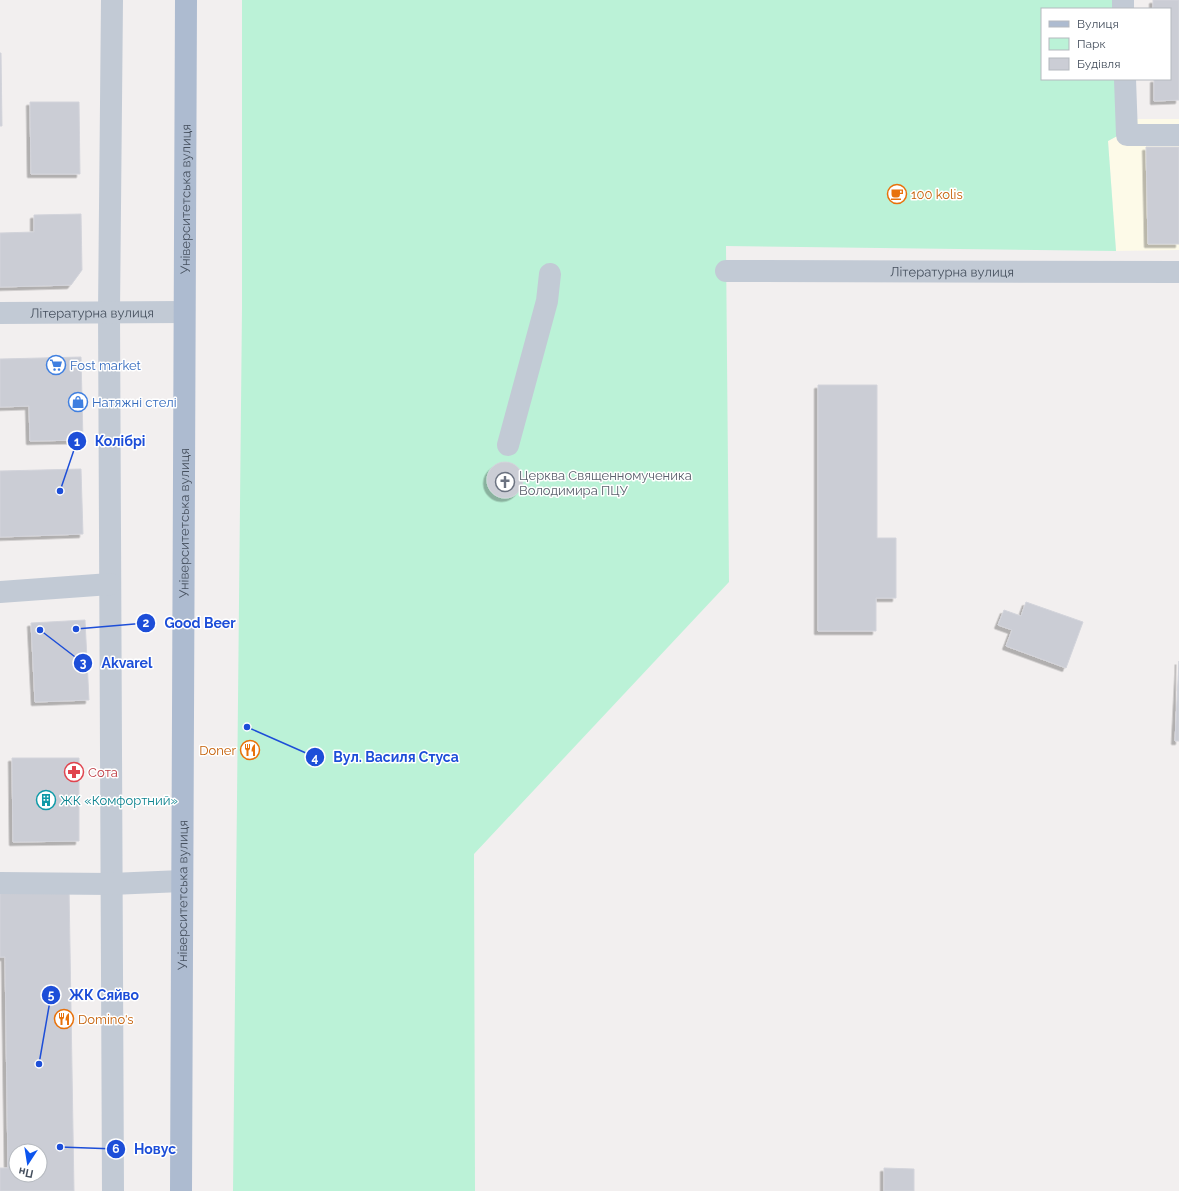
<svg xmlns="http://www.w3.org/2000/svg" width="1179" height="1191" font-family="Raleway,sans-serif">
<style>
.commercial{fill:#fdfae8}
.green{fill:#bbf2d7}
.building{fill:#cbcdd5;stroke:#d3d4db;fill-rule:evenodd;filter:url(#shadow)}
.lines{fill:none;stroke-linecap:round;stroke-linejoin:round}
.minor{stroke:#c2cad5;stroke-width:22}
.major{stroke:#adbbd0;stroke-width:22}
.labels{text-anchor:middle;stroke-width:3;stroke-linejoin:round;paint-order:stroke}
.food-label{font-size:13px;fill:#c56008;stroke:#fff;text-anchor:start}
.street-label{font-size:13px;fill:#46505e;stroke:#fff}
.shop-label{font-size:13px;fill:#366cbe;stroke:#fff;text-anchor:start}
.worship-label{font-size:13px;fill:#5b616d;stroke:#fff;text-anchor:start}
.health-label{font-size:13px;fill:#be3a42;stroke:#fff;text-anchor:start}
.culture-label{font-size:13px;fill:#0d838f;stroke:#fff;text-anchor:start}
.leader{fill:none;stroke:#1d4ed8;stroke-width:1.5}
.callout-dot{fill:#1d4ed8;stroke:#fff;stroke-width:1.5}
.mark-label{font-size:12px;text-anchor:middle;font-weight:bold;fill:#fff}
.callout-label{font-size:14px;text-anchor:middle;font-weight:bold;fill:#1d4ed8;stroke:#fff;stroke-width:3;stroke-linejoin:round;paint-order:stroke}
</style>
<defs>
<filter id="shadow"><feDropShadow dx="-3.5" dy="3.5" stdDeviation="0" flood-color="#0004"/></filter>
</defs>
<rect width="100%" height="100%" fill="#f2efef"/>
<path class="commercial" d="M 1133,119 L 1179,119 L 1179,250 L 1116,251 L 1108,141 L 1121,134 Z"/>
<path class="green" d="M 242,0 L 1117,0 L 1117,9 L 1042,9 L 1042,79 L 1119,79 L 1121,134 L 1108,141 L 1116,251 L 726,246 L 729,582 L 474,854 L 475,1191 L 233,1191 L 242,308 Z"/>
<g class="building">
<path d="M 1153,0 L 1179,0 L 1179,100 L 1154,101 L 1154,79 L 1170,79 L 1170,9 L 1153,9 Z"/>
<path d="M 0,53 L 1,53 L 2,126 L 0,126 Z"/>
<path d="M 30,102 L 79,102 L 80,174 L 31,174 Z"/>
<path d="M 1146,147 L 1179,147 L 1179,244 L 1148,244 Z"/>
<path d="M 81,214 L 82,270 L 71,285 L 0,287 L 0,233 L 34,232 L 34,215 Z"/>
<path d="M 81,357 L 83,440 L 30,441 L 29,406 L 0,407 L 0,359 Z"/>
<path d="M 818,385 L 877,385 L 877,538 L 896,538 L 896,598 L 876,598 L 876,631 L 818,631 Z"/>
<circle cx="505" cy="480" r="18"/>
<path d="M 81,469 L 83,534 L 0,537 L 0,471 Z"/>
<path d="M 1026,602 L 1083,622 L 1066,668 L 1006,646 L 1012,630 L 998,625 L 1004,610 L 1021,616 Z"/>
<path d="M 85,620 L 89,700 L 35,702 L 31,623 Z"/>
<path d="M 1179,661 L 1179,741 L 1175,741 Z"/>
<path d="M 12,758 L 79,758 L 79,841 L 13,842 Z"/>
<path d="M 69,886 L 74,1191 L 0,1191 L 0,1168 L 8,1168 L 5,957 L 0,957 L 0,887 ZM 16,1151 L 40,1151 L 40,1175 L 16,1175 Z"/>
<path d="M 884,1168 L 914,1169 L 914,1191 L 884,1191 Z"/>
</g>
<g class="lines">
<g class="minor">
<path d="M 112,0 L 109,312 L 113,1191"/>
<path d="M 1123,0 L 1123,9"/>
<path d="M 1125,79 L 1127,135 L 1179,135"/>
<path id="s1" d="M 726,271 L 1179,272"/>
<path id="s2" d="M 0,313 L 184,312"/>
<path d="M 508,445 L 547,301 L 550,274"/>
<path d="M 0,592 L 110,584"/>
<path d="M 0,883 L 111,884 L 182,881"/>
</g>
<path class="major" id="s3" d="M 181,1191 L 186,0"/>
</g>
<defs>
<symbol id="cafe-ring" viewBox="-11 -11 22 22"><circle r="9.5" fill="#fff" stroke="#e8710a" stroke-width="1.5"/><path d="M-5.5-4.5H6V0H3Q3 3.5 0 3.5H-2.5Q-5.5 3.5-5.5 0ZM3-3.2v2h1.7v-2ZM-6 4.5H4V6H-6Z" fill="#e8710a"/></symbol>
<symbol id="supermarket-ring" viewBox="-11 -11 22 22"><circle r="9.5" fill="#fff" stroke="#3f7fe0" stroke-width="1.5"/><path d="M-6-5.5h2.5l.6 2H6L4.5 2H-2.5L-4.4-4H-6ZM-1.5 3.2a1.3 1.3 0 1 0 .1 0ZM3 3.2a1.3 1.3 0 1 0 .1 0Z" fill="#3f7fe0"/></symbol>
<symbol id="shop-ring" viewBox="-11 -11 22 22"><circle r="9.5" fill="#fff" stroke="#3f7fe0" stroke-width="1.5"/><path d="M-5-2.5h2.3a2.7 3.5 0 0 1 5.4 0H5L5.5 6h-11ZM-1.5-2.5h3a1.5 2.3 0 0 0-3 0Z" fill="#3f7fe0"/></symbol>
<symbol id="church-ring" viewBox="-11 -11 22 22"><circle r="9.5" fill="#fff" stroke="#6b7280" stroke-width="1.5"/><path d="M-1.2-6h2.4v3.5h3.3v2.4h-3.3V6h-2.4V-.1h-3.3v-2.4h3.3Z" fill="#6b7280"/></symbol>
<symbol id="restaurant-ring" viewBox="-11 -11 22 22"><circle r="9.5" fill="#fff" stroke="#e8710a" stroke-width="1.5"/><path d="M-5-6h1v4h1v-4h1v4h1v-4h1v5L-1.5 .5V6h-2V.5L-5-1ZM5-6V6H3V1.5H1.5Q1.5-4 5-6Z" fill="#e8710a"/></symbol>
<symbol id="pharmacy-ring" viewBox="-11 -11 22 22"><circle r="9.5" fill="#fff" stroke="#e0444e" stroke-width="1.5"/><path d="M-2-6h4v4h4v4h-4v4h-4v-4h-4v-4h4Z" fill="#e0444e"/></symbol>
<symbol id="building-ring" viewBox="-11 -11 22 22"><circle r="9.5" fill="#fff" stroke="#0f9aa8" stroke-width="1.5"/><path d="M-4-6H4V6H1V3H-1V6H-4ZM-2.5-4.3h1.7v1.8h-1.7ZM.8-4.3h1.7v1.8H.8ZM-2.5-1h1.7V.8h-1.7ZM.8-1h1.7V.8H.8Z" fill="#0f9aa8"/></symbol>
</defs>
<g fill-rule="evenodd">
<use href="#cafe-ring" x="886" y="183" width="22" height="22"/>
<use href="#supermarket-ring" x="45" y="354" width="22" height="22"/>
<use href="#shop-ring" x="67" y="391" width="22" height="22"/>
<use href="#church-ring" x="494" y="471" width="22" height="22"/>
<use href="#restaurant-ring" x="239" y="739" width="22" height="22"/>
<use href="#pharmacy-ring" x="63" y="761" width="22" height="22"/>
<use href="#building-ring" x="35" y="789" width="22" height="22"/>
<use href="#restaurant-ring" x="53" y="1008" width="22" height="22"/>
</g>
<g class="labels">
<g class="food-label">
<text x="911" y="199">100 kolis</text>
<text x="236" y="755" text-anchor="end">Doner</text>
<text x="78" y="1024">Domino's</text>
</g>
<g class="street-label">
<text dy="5" stroke="none"><textPath href="#s3" startOffset="992">Університетська вулиця</textPath></text>
<text dy="5" stroke="none"><textPath href="#s1" startOffset="226">Літературна вулиця</textPath></text>
<text dy="5" stroke="none"><textPath href="#s2" startOffset="92">Літературна вулиця</textPath></text>
<text dy="5" stroke="none"><textPath href="#s3" startOffset="668">Університетська вулиця</textPath></text>
<text dy="5" stroke="none"><textPath href="#s3" startOffset="296">Університетська вулиця</textPath></text>
</g>
<g class="shop-label">
<text x="70" y="370">Fost market</text>
<text x="92" y="407">Натяжні стелі</text>
</g>
<g class="worship-label">
<text x="519" y="480">Церква Священномученика<tspan x="519" dy="15">Володимира ПЦУ</tspan></text>
</g>
<g class="health-label">
<text x="88" y="777">Сота</text>
</g>
<g class="culture-label">
<text x="60" y="805">ЖК «Комфортний»</text>
</g>
</g>
<path class="leader" d="M60 491L77 441M76 629L146 623M40 630L83 663M247 727L315 757M39 1064L51 995M60 1147L116 1149"/>
<g class="callout-dot">
<circle cx="60" cy="491" r="4"/>
<circle cx="76" cy="629" r="4"/>
<circle cx="40" cy="630" r="4"/>
<circle cx="247" cy="727" r="4"/>
<circle cx="39" cy="1064" r="4"/>
<circle cx="60" cy="1147" r="4"/>
<circle cx="77" cy="441" r="10"/>
<circle cx="146" cy="623" r="10"/>
<circle cx="83" cy="663" r="10"/>
<circle cx="315" cy="757" r="10"/>
<circle cx="51" cy="995" r="10"/>
<circle cx="116" cy="1149" r="10"/>
</g>
<g class="mark-label">
<text x="77" y="446">1</text>
<text x="146" y="627">2</text>
<text x="83" y="667">3</text>
<text x="315" y="762">4</text>
<text x="51" y="999">5</text>
<text x="116" y="1153">6</text>
</g>
<g class="callout-label">
<text x="120" y="446">Колібрі</text>
<text x="200" y="628">Good Beer</text>
<text x="127" y="668">Akvarel</text>
<text x="396" y="762">Вул. Василя Стуса</text>
<text x="104" y="1000">ЖК Сяйво</text>
<text x="155" y="1154">Новус</text>
</g>
<rect x="1041" y="8" width="130" height="72" fill="#ffffff" stroke="#b5b9bf"/>
<rect x="1049" y="21" width="20" height="6" fill="#adbbd0" stroke="#b5b9bf"/>
<text x="1077" y="28" font-size="12" fill="#46505e">Вулиця</text>
<rect x="1049" y="38" width="20" height="12" fill="#bbf2d7" stroke="#b5b9bf"/>
<text x="1077" y="48" font-size="12" fill="#46505e">Парк</text>
<rect x="1049" y="58" width="20" height="12" fill="#cbcdd5" stroke="#b5b9bf"/>
<text x="1077" y="68" font-size="12" fill="#46505e">Будівля</text>
<g transform="translate(28 1163) rotate(192)"><circle r="19" fill="#ffffff" stroke="#b5b9bf"/>
<path d="M0-3L7 15L0 10L-7 15Z" fill="#0d55ee"/>
<text y="-6" font-size="11" font-weight="bold" text-anchor="middle" fill="#46505e">Пн</text>
</g>
</svg>
